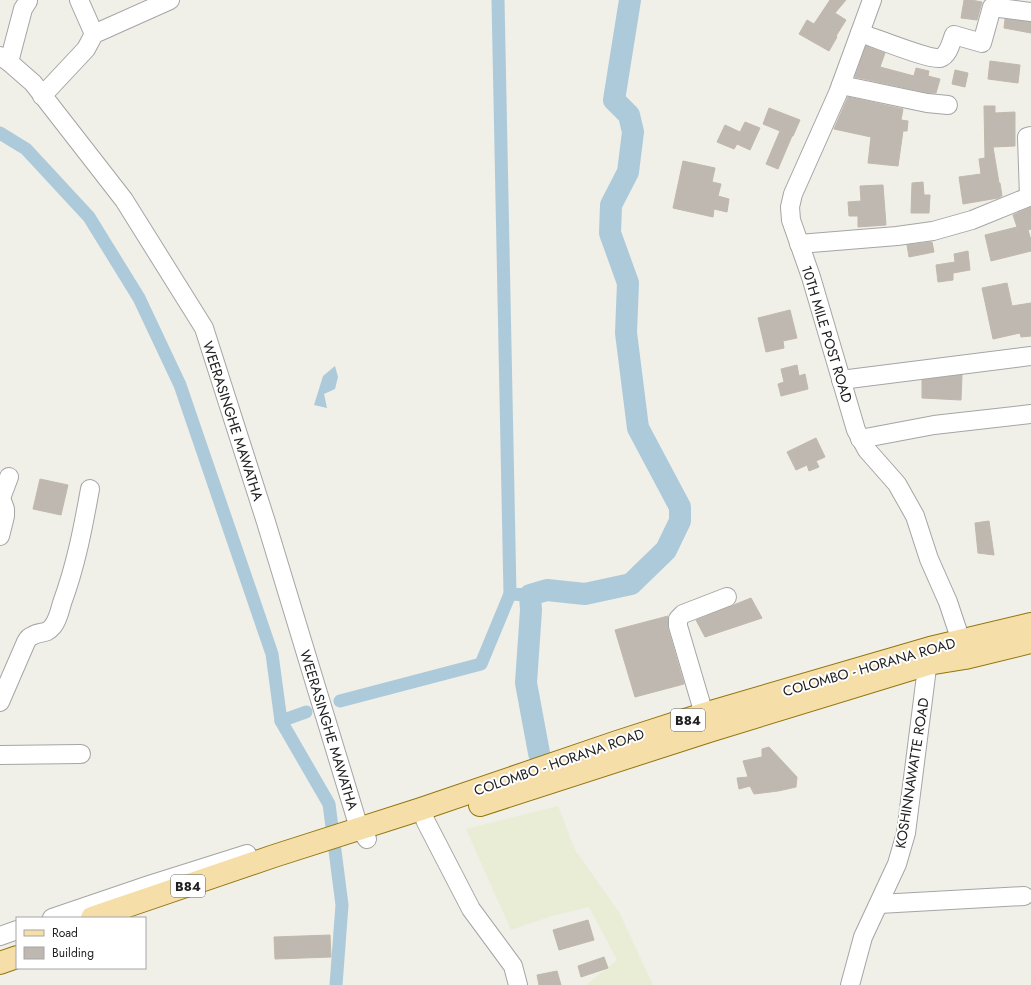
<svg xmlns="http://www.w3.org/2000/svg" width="1031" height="985" font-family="Jost,sans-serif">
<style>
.farmland{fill:#e9edd5}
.water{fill:#accada}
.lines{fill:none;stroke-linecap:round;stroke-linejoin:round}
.canal{stroke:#accada;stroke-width:13}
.river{stroke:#accada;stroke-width:22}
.building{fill:#beb8b1;stroke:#c1b8ab}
.minor-casing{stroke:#a5a5a5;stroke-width:20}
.major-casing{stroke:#92760b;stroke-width:24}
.minor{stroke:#fff;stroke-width:18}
.major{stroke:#f5dea8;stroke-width:22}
.labels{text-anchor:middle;stroke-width:4;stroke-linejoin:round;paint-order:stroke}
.shield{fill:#fff;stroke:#646464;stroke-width:1}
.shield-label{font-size:13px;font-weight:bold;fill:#212121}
.street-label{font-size:14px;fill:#212121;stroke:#fff}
</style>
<rect width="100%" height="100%" fill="#f0efe8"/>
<path class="farmland" d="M 558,806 L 575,850 L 619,912 L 653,985 L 586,985 L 617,960 L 589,907 L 552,916 L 511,930 L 466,829 Z"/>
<path class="water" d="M 335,366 L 338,377 L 335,389 L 324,394 L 327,408 L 314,405 L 323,376 Z"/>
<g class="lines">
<g class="canal">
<path d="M 498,0 L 510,594 L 530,595"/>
<path d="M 0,133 L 26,149 L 89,217 L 139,298 L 180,385 L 272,654 L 281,721 L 329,804 L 342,905 L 336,985"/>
<path d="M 340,701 L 481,664 L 510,594"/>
<path d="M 281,721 L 306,712"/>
</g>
<path class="river" d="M 539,753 L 526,683 L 531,610 L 530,595 L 547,590 L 585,594 L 631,584 L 666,550 L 680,521 L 680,507 L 638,428 L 626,333 L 628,283 L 610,233 L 611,205 L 628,172 L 633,132 L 629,115 L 614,100 L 630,0"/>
</g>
<g class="building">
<path d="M 830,0 L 846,0 L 835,13 L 846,20 L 836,36 L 837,37 L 829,51 L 799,34 L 807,20 L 814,24 Z"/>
<path d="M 964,0 L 971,0 L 982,2 L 977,20 L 961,18 Z"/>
<path d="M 1005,19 L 1031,22 L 1031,33 L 1004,28 Z"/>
<path d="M 866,46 L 885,53 L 880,67 L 914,76 L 916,68 L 929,71 L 928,76 L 940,79 L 936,93 L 929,93 L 855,77 Z"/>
<path d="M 990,61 L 1020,65 L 1018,83 L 988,79 Z"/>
<path d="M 955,70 L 968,73 L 965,87 L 952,84 Z"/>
<path d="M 848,97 L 903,109 L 901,120 L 908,121 L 907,131 L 903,131 L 898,166 L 868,163 L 871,137 L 834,129 Z"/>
<path d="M 984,106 L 995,106 L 995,113 L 1015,112 L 1015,146 L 993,147 L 999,183 L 1000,183 L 1002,196 L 998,198 L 963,204 L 959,177 L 981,174 L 979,159 L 985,158 Z"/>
<path d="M 769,108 L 800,120 L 793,136 L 792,136 L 778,169 L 766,164 L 780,131 L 763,124 Z"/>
<path d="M 745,122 L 760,128 L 750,150 L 737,144 L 734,149 L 717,142 L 725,125 L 740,132 Z"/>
<path d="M 683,161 L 715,168 L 712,182 L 721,184 L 718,196 L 729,199 L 727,212 L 714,209 L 713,217 L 673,208 Z"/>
<path d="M 923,182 L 924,195 L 930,195 L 929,213 L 911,213 L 912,183 Z"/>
<path d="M 883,185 L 886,225 L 858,227 L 858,216 L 849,216 L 848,202 L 861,201 L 860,186 Z"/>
<path d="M 1031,207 L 1031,229 L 1028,230 L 1031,240 L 1031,251 L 991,261 L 985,235 L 1017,227 L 1013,215 Z"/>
<path d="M 932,242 L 934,252 L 909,257 L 907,245 Z"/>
<path d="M 968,251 L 970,270 L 953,273 L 953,280 L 938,282 L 936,265 L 955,262 L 954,254 Z"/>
<path d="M 1007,283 L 1012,306 L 1031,303 L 1031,336 L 1021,337 L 1020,333 L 993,339 L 982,288 Z"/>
<path d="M 790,310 L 797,338 L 783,341 L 784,348 L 766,352 L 758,318 Z"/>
<path d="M 797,365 L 799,376 L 805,374 L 808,389 L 781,396 L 778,384 L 784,382 L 781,369 Z"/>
<path d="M 962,375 L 961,400 L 922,398 L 922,380 Z"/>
<path d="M 816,438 L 825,457 L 816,461 L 819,467 L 809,471 L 807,465 L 796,470 L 787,452 Z"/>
<path d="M 40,479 L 68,485 L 61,515 L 33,509 Z"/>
<path d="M 989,521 L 994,555 L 978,553 L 975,523 Z"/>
<path d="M 751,598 L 762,618 L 705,637 L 696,620 Z"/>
<path d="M 668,616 L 668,629 L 684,684 L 635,697 L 615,630 Z"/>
<path d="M 769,747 L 797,777 L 796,787 L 778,791 L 754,794 L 750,786 L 739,789 L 737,778 L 748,777 L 743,761 L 762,757 L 762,749 Z"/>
<path d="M 588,920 L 594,940 L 559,950 L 553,930 Z"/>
<path d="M 330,935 L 331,957 L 275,959 L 274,937 Z"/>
<path d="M 604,957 L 608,968 L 581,977 L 578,966 Z"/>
<path d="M 557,971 L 561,985 L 539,985 L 537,975 Z"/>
</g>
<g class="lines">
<defs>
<g id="minor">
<path d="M 79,0 L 94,34"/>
<path d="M 872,0 L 838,93 L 793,194 L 790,207 L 791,220 L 811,277 L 856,430 L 867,450 L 897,484 L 915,516 L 929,559 L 948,602 L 961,641 L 964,654"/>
<path d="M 860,33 C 873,37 929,60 940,58 C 949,55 951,42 954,35 L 982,43 L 992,7 L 1031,12"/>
<path d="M 0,56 L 9,62 L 33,83 L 124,200 L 204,328 L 266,522 L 359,828 L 367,839"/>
<path d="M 9,62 L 23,9 L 28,1 L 27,0"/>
<path d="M 841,85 L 927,103 L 948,105"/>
<path d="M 42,96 L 86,49 L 94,34 L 170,0"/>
<path d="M 1029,197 L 1027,137 L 1031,136"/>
<path d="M 799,244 L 897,236 L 933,231 L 972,220 L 1031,196"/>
<path d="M 841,380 L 1031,356"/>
<path d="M 860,439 L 934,425 L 1031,414"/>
<path d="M 0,536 L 5,516 L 5,509 L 1,498 L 9,477"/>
<path d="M 0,702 L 26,642 C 27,640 29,637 32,636 C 41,630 45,636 53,626 C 58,620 60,610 62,603 C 76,565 83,528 90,489"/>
<path d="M 704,714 L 678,626 L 678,619 L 683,614 L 727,597"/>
<path d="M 0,755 L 81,754"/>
<path d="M 421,809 L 426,822 L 471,909 L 513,966 L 518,985"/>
<path d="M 879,904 L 1024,896"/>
<path d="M 52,918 L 149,885 L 247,854"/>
<path d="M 0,936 L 17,930"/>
<path d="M 850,985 L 863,937 L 897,864 L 906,833 L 929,652"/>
</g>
<g id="major">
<path d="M 480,805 L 709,731 L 928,664 L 965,658 L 1031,642"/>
<path d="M 92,918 L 274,856 L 421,809 L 617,742 L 704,714 L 930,648 L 1031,624"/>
<path d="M 0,963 L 17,957"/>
</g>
</defs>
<use href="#minor" class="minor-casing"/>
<use href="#major" class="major-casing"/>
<use href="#minor" class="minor"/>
<use href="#major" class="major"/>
</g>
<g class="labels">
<g class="shield">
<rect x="671" y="709" width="34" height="22" rx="3"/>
<rect x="171" y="875" width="34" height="22" rx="3"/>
</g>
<g class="shield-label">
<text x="688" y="725">B84</text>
<text x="188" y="891">B84</text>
</g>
<g class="street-label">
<text transform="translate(827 334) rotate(73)" y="5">10TH MILE POST ROAD</text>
<text transform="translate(233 421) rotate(72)" y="5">WEERASINGHE MAWATHA</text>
<text transform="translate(869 667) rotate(-16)" y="5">COLOMBO - HORANA ROAD</text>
<text transform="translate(329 730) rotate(73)" y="5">WEERASINGHE MAWATHA</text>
<text transform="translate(559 762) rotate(-19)" y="5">COLOMBO - HORANA ROAD</text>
<text transform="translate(912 773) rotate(-81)" y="5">KOSHINNAWATTE ROAD</text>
</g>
</g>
<rect x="16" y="917" width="130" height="52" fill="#ffffff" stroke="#a6a6a6"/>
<rect x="24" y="930" width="20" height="6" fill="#f5dea8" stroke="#a6a6a6"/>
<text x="52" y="937" font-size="12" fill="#212121">Road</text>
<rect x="24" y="947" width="20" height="12" fill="#beb8b1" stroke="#a6a6a6"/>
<text x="52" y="957" font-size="12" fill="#212121">Building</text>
</svg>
